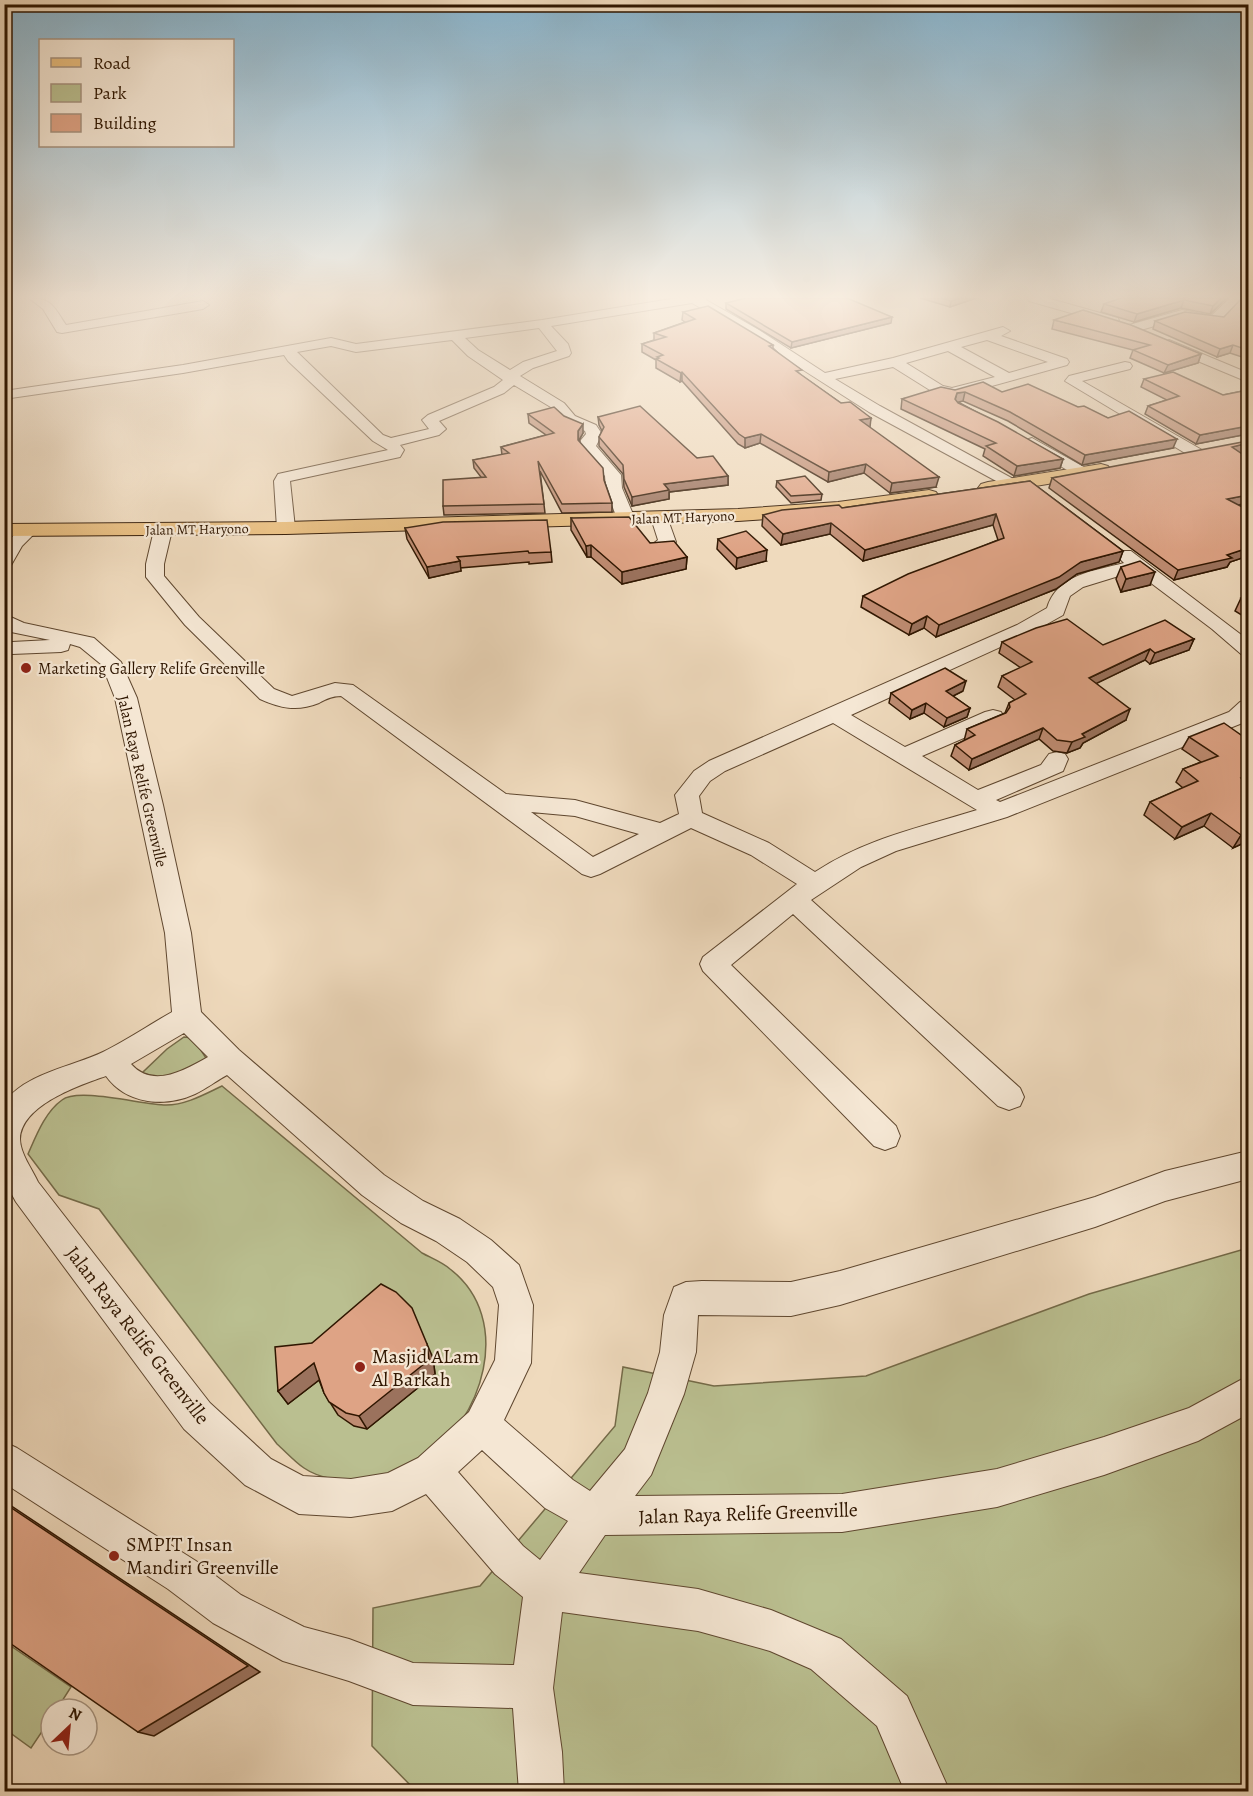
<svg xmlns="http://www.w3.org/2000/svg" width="1253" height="1796" font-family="Alegreya,serif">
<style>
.green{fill:#babf90;stroke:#746a48;stroke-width:1.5}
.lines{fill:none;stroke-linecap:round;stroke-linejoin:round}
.minor-casing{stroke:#5f472f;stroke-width:2}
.major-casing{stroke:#2f1600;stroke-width:2}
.minor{fill:#f5e7d4;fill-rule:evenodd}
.major{fill:#e8bd7e;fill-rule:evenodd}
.wall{fill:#bf8c72;stroke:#2f1600;stroke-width:1.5}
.shaded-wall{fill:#9b725d;stroke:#2f1600;stroke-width:1.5}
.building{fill:#dea385;stroke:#2f1600;stroke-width:1.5}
.poi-dot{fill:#8f2418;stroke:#f5e7d4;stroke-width:2}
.labels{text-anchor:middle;stroke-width:4.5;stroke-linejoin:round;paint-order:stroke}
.far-street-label{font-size:14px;fill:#2f1600;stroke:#f5e7d4}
.poi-label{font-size:16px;fill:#2f1600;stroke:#f5e7d4;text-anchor:start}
.street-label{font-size:16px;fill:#2f1600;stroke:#f5e7d4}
.near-street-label{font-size:20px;fill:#2f1600;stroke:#f5e7d4}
.near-poi-label{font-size:20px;fill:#2f1600;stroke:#f5e7d4;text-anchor:start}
</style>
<rect width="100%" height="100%" fill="#efdabd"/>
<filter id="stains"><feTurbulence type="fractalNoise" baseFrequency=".00333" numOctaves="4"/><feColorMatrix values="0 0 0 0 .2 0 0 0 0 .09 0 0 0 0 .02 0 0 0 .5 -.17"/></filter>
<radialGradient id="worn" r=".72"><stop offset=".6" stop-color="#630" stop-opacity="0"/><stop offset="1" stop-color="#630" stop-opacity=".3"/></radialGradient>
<g class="green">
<path d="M 184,1037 L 193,1038 L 206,1058 L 200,1067 L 168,1081 L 142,1073 L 167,1049 Z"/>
<path d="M 222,1086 L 422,1253 C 431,1258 442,1262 450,1269 C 515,1319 483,1422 422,1461 C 404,1473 383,1478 362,1480 C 344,1482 320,1479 304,1468 C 295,1462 286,1452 277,1444 L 99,1209 L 59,1195 L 28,1154 C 36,1136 45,1112 62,1100 C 78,1087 143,1105 166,1105 C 186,1105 205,1094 222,1086 Z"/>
<path d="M 1248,1248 L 1248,1791 L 416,1791 L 372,1746 L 373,1608 L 480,1586 L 615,1426 L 623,1367 L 714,1386 L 866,1376 L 1089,1294 Z"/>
<path d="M 5,1642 L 71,1687 L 57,1709 L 51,1709 L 51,1718 L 31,1748 L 5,1729 Z"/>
</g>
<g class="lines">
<defs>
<g id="minor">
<path d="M 29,298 C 52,298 54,307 66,325 L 203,301 L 209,305 L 203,309 L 62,333 L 57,332 L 43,309 Z"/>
<path d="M 677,298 L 707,298 L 706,300 L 759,330 L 825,373 L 893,358 L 1003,327 L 1010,331 L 1001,336 L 1067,359 L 1069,362 L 1067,365 L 952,397 L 933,392 L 893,367 L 835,379 L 880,406 L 1017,481 L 1019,484 L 1017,487 L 1011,489 L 869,412 L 750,336 L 692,303 L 551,326 L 568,344 L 571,353 L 569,356 L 533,368 L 520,376 L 564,403 L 575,416 L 596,425 L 602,434 L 596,446 L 621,475 L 622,488 L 635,519 L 632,523 L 620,523 L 617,519 L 606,488 L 605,476 L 580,447 L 581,440 L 586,434 L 585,431 L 565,422 L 554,409 L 514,385 L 504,393 L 439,421 L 446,429 L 439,435 L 400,445 L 404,450 L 400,457 L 290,481 L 295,528 L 292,532 L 280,532 L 277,528 L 274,481 L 278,474 L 388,450 L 373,441 L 288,361 L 284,355 L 183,373 L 4,399 L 4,391 L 183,365 L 331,338 L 356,344 L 542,320 ZM 539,328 L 557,351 L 523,362 L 510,370 L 478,350 L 465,338 ZM 452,340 L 468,356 L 503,380 L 494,387 L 428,415 L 422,420 L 429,429 L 391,438 L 383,435 L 297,352 L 331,346 L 356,352 ZM 987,340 L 1048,362 L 1009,373 L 961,347 ZM 948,351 L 995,377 L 952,388 L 943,386 L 906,363 Z"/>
<path d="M 1027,298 L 1047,298 L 1118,318 L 1119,321 L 1113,325 L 1029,301 Z"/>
<path d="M 1230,298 L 1243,298 L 1219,323 L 1182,318 L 1134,332 L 1127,328 L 1129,325 L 1182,310 L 1211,316 Z"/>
<path d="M 1169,340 L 1248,373 L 1248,382 L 1164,347 L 1162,344 Z"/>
<path d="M 1125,362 L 1130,363 L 1132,366 L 1130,369 L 1082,381 L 1202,450 L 1204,453 L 1202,456 L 1190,456 L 1065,381 L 1069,376 Z"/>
<path d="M 1032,438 L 1091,471 L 1093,474 L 1085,479 L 1079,477 L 1026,446 L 1024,443 L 1026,440 Z"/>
<path d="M 660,513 L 666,514 L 676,542 C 670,550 661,553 652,551 L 649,547 L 658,540 L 651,518 L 654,514 Z"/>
<path d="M 29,525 L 35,526 L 38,530 L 22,546 L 10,567 L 4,568 L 6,543 L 23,526 Z"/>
<path d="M 163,525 L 169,526 L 172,530 L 164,564 L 164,576 L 199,617 L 274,689 L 292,696 L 335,683 L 353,685 L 506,794 L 575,800 L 660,823 L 679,814 L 675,795 L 694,771 L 709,761 L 1017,625 L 1047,608 C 1057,574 1094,571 1124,563 L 1116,555 L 1119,551 L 1131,551 L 1248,640 L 1248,656 L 1241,654 L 1212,629 L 1135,571 L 1083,587 L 1070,596 L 1063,615 L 1031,633 L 851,715 L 905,747 L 985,712 L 993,710 L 1001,712 L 1004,717 L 1001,722 L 922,756 L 978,790 L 1041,765 L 1049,754 L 1057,752 L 1065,754 L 1068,759 L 1063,771 L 996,800 L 1000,802 L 1229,712 L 1240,702 L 1248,700 L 1248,718 L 1245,722 L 1007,817 L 896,851 L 861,867 L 811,900 L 1020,1088 L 1024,1097 L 1020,1106 L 1009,1110 L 998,1106 L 793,914 L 731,965 L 896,1126 L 900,1136 L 896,1146 L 885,1150 L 874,1146 L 703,971 L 700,964 L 703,957 L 797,884 L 751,855 L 691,828 L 600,874 L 591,877 L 582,874 L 341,696 C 332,696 326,699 319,703 C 297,712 280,708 260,699 L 185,625 L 146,577 L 146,564 L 154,530 L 157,526 ZM 833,723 L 977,810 C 919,828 867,838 815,872 L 769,843 L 702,813 L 699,796 L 710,781 L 725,771 ZM 531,812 L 575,816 L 639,834 L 593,857 Z"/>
<path d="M 4,614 L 24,623 L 94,638 L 121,662 L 137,698 L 163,805 L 191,933 L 201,1012 L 239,1050 L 384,1175 L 423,1201 L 460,1219 L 491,1240 L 519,1265 L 533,1305 L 531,1363 L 504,1420 L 573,1480 L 590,1491 L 625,1449 L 648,1393 L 660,1352 L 664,1315 L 674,1287 L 686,1282 L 702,1281 L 791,1282 L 840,1271 L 1095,1197 L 1165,1171 L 1248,1151 L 1248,1179 L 1165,1201 L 1095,1227 L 840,1305 L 791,1316 L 698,1315 L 696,1352 L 684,1394 L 651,1475 L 635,1496 L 842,1494 L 997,1469 L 1104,1437 L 1189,1408 L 1248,1376 L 1248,1414 L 1198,1441 L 1104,1475 L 997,1507 L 842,1532 L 605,1535 L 579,1573 L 698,1589 L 771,1610 L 841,1639 L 907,1696 L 950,1792 L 905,1792 L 877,1726 L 811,1669 L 770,1651 L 698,1631 L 562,1612 L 553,1688 L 562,1752 L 564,1792 L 519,1792 L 513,1708 L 413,1705 L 349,1681 L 283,1661 L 213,1623 L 168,1589 L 4,1483 L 4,1442 L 17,1448 L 196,1561 L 241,1595 L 304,1627 L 349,1639 L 413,1663 L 514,1665 L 523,1597 L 495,1574 L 426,1494 L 392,1511 L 351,1517 L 299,1514 L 245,1485 L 184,1429 L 16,1202 L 4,1180 L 4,1103 C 25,1073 72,1067 103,1052 C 127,1040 149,1025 172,1012 L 165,933 L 115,698 L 102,665 L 80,647 L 70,644 L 68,650 L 61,652 L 12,654 L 4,652 L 4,640 L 12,642 L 50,640 L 11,632 L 4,628 ZM 184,1033 L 208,1057 C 185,1070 153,1089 131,1064 ZM 227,1075 L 362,1195 L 401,1223 L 436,1241 L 467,1262 L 493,1287 L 499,1305 L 495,1360 L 469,1412 L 418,1458 L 388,1473 L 351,1479 L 303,1476 L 271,1459 L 210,1403 L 38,1182 C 32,1169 20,1153 20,1139 C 21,1105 80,1085 106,1076 C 126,1104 164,1108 195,1094 C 206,1089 216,1081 227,1075 ZM 482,1450 L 545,1508 L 568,1521 L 540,1560 L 523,1546 L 458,1472 Z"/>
</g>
<g id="major">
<path d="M 1101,464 L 1108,466 L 1111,470 L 1108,474 L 988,494 L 981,492 L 978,488 L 981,484 L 988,482 Z"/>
<path d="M 929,490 L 936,492 L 939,496 L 936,500 L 838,514 L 738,521 L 286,534 L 4,536 L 4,524 L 286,522 L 738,509 L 838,502 Z"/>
</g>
</defs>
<use href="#minor" class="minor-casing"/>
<use href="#major" class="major-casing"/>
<use href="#minor" class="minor"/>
<use href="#major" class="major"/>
</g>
<g class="wall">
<path d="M 920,298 L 976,298 L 950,307 Z"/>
<path d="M 1121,298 L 1227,298 L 1210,314 L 1181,308 L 1134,322 L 1101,312 L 1104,304 Z"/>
<path d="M 1248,298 L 1248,359 L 1230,353 L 1217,357 L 1153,329 L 1155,321 L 1224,317 Z"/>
<path d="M 726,303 L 891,323 L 791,348 L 726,309 Z"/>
<path d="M 683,312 L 773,345 L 773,348 L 801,375 L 841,403 L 871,418 L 869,427 L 936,487 L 890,493 L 864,473 L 828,482 L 760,443 L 745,448 L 738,444 L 682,381 L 680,382 L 656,368 L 656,360 L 642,352 L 642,344 L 654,340 L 654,333 L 685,322 L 682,320 Z"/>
<path d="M 1054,320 L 1201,354 L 1198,363 L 1164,373 L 1130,358 L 1133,350 L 1052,329 Z"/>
<path d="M 1144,379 L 1223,395 L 1248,390 L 1248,435 L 1248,434 L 1196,444 L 1145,414 L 1148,406 L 1167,400 L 1141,387 Z"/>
<path d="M 955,390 L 1002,392 L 1078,407 L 1108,418 L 1173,448 L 1082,465 L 1008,421 L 963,401 L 958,402 L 1063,459 L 1060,468 L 1014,476 L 983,456 L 985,449 L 901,409 L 902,399 Z"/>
<path d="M 528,414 L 583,433 L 579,441 L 604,480 L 612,503 L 612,512 L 562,513 L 540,471 L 545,513 L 444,515 L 443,506 L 481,477 L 474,468 L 473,460 L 502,455 L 501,447 L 546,435 L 529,423 Z"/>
<path d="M 598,417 L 697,458 L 728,476 L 728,485 L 669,492 L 669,499 L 632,506 L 624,487 L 623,474 L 599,446 L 599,437 L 602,431 L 599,425 Z"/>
<path d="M 1248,451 L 1241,453 L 1248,458 L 1248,503 L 1239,505 L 1248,510 L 1248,556 L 1230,562 L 1227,567 L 1174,580 L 1049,488 L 1052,478 Z"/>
<path d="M 777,481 L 822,494 L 821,500 L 791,503 L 776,487 Z"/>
<path d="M 1030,481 L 1123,551 L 1119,562 L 1077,574 L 1056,589 L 936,637 L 924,628 L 909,635 L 861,607 L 863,596 L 998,540 L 993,525 L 863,561 L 830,534 L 781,545 L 762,526 L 763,515 L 842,508 Z"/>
<path d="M 571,518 L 650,543 L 687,557 L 686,569 L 622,584 L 591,557 L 587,557 L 571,530 Z"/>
<path d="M 405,528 L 551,552 L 552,562 L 529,564 L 529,562 L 460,568 L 461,571 L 429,578 L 407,539 Z"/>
<path d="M 718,539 L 766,561 L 736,569 L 717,549 Z"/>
<path d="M 1121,567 L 1150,585 L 1121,592 L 1116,579 Z"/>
<path d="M 1248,595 L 1248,619 L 1235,611 L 1241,598 Z"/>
<path d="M 1194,639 L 1189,650 L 1150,664 L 1145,660 L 1096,683 L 1126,720 L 1083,743 L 1080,748 L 1067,753 L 1053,751 L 1039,739 L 969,770 L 951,756 L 955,745 L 964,741 L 967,729 L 1005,713 L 1009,703 L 1015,700 L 998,687 L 1002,676 L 1021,668 L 999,653 L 1002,642 L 1103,645 Z"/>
<path d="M 963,691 L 953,696 L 970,708 L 967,717 L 944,727 L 924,713 L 910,719 L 889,703 L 891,693 Z"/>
<path d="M 1189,737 L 1248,740 L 1248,841 L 1233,848 L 1204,826 L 1175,839 L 1144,815 L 1150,802 L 1183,788 L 1176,782 L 1183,769 L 1201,762 L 1182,749 Z"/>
<path d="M 312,1343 L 433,1358 L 435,1374 L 367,1429 L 354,1426 L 338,1415 L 324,1393 L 319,1380 L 288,1404 L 278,1391 Z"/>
</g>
<g class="shaded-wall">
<path d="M 960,298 L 976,298 L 950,307 L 951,301 Z"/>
<path d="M 1221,298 L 1227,298 L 1210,314 L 1213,306 Z"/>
<path d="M 1184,300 L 1181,308 L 1134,322 L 1137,314 Z"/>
<path d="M 892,317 L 891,323 L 791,348 L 792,342 Z"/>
<path d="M 1233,345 L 1230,353 L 1217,357 L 1220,349 Z"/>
<path d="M 1201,354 L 1198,363 L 1164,373 L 1168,365 Z"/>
<path d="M 682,372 L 682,381 L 680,382 L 681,373 Z"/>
<path d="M 965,392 L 963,401 L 955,403 L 953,408 L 957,393 Z"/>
<path d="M 871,418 L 870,427 L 858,429 L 860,420 Z"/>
<path d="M 583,424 L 583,433 L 579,440 L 578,448 L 578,431 Z"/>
<path d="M 1248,426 L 1248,434 L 1196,444 L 1200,435 Z"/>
<path d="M 761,434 L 760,443 L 745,448 L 745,438 Z"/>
<path d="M 1177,439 L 1173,448 L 1082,465 L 1085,455 Z"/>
<path d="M 1248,443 L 1248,451 L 1228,456 L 1232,447 Z"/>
<path d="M 1063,459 L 1060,468 L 1014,476 L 1017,466 Z"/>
<path d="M 866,464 L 864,473 L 828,482 L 829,472 Z"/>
<path d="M 728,476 L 728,485 L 669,492 L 669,499 L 632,506 L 632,497 L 664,484 Z"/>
<path d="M 939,477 L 936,487 L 890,493 L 892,483 Z"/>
<path d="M 1248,495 L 1248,503 L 1223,508 L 1227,499 Z"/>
<path d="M 996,514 L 993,525 L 863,561 L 865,550 Z"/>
<path d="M 831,523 L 830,534 L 781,545 L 783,534 Z"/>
<path d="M 591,545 L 591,557 L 587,557 L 586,546 Z"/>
<path d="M 1248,548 L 1248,556 L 1230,562 L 1227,567 L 1174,580 L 1178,570 Z"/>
<path d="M 767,550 L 766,561 L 736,569 L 737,558 Z"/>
<path d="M 1123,551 L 1119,562 L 1077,574 L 1056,589 L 936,637 L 939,625 L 1081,562 Z"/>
<path d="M 687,557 L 686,569 L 622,584 L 622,572 Z"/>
<path d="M 460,561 L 461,571 L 429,578 L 427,567 Z"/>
<path d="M 1155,572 L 1150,585 L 1121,592 L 1126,579 Z"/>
<path d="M 927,616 L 924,628 L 909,635 L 912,624 Z"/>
<path d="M 1194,639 L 1189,650 L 1150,664 L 1155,653 Z"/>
<path d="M 1150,649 L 1145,660 L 1085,689 L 1089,678 Z"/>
<path d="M 966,681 L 963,691 L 943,701 L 946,691 Z"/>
<path d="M 926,703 L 924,713 L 910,719 L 912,710 Z"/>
<path d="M 970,708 L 967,717 L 944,727 L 947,718 Z"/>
<path d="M 1130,709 L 1126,720 L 1083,743 L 1080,748 L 1067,753 L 1072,742 L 1082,734 Z"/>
<path d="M 1043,728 L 1039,739 L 969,770 L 972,759 Z"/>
<path d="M 1248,775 L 1248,785 L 1241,778 Z"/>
<path d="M 1211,813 L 1204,826 L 1175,839 L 1182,827 Z"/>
<path d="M 1248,832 L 1248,841 L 1233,848 L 1241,835 Z"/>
<path d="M 427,1344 L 433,1358 L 435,1374 L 367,1429 L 359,1416 Z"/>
<path d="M 314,1363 L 323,1377 L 288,1404 L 278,1391 Z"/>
<path d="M 4,1501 L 260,1672 L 154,1736 L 138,1732 L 4,1503 Z"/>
</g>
<g class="building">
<path d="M 746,298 L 847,298 L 892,317 L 792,342 L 726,303 Z"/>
<path d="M 941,298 L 960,298 L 951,301 Z"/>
<path d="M 1121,298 L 1221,298 L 1213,306 L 1184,300 L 1137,314 L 1104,304 Z"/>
<path d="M 1242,298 L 1248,298 L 1248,350 L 1233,345 L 1220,349 L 1155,321 L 1185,312 L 1224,317 Z"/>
<path d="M 708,306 L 773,345 L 769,346 L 802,370 L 796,371 L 841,403 L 850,402 L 871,418 L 860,420 L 939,477 L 892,483 L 866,464 L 829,472 L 761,434 L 745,438 L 739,434 L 682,372 L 681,373 L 656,359 L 659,358 L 657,357 L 663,355 L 642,344 L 666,337 L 654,333 L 695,319 L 683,312 Z"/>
<path d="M 1083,310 L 1131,325 L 1201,354 L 1168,365 L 1133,350 L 1150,345 L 1054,320 Z"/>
<path d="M 1173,372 L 1223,395 L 1248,390 L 1248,426 L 1200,435 L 1148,406 L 1179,396 L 1144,379 Z"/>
<path d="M 983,382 L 1002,392 L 1028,384 L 1078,407 L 1084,406 L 1108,418 L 1129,411 L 1177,439 L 1085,455 L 1010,412 L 965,392 L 957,393 L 955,399 L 958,403 L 998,422 L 1063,459 L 1017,466 L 986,446 L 996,443 L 902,399 L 941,387 L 955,390 Z"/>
<path d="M 640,406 L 697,458 L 713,456 L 728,476 L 664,484 L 669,490 L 632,497 L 624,479 L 623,465 L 599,437 L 604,427 L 598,417 Z"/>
<path d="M 554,407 L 564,416 L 583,424 L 578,431 L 578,440 L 603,468 L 604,480 L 612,503 L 562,504 L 538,461 L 544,504 L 443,506 L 443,480 L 486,477 L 473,460 L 509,453 L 501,447 L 554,433 L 528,414 Z"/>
<path d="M 1248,441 L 1248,443 L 1232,447 L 1248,458 L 1248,495 L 1227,499 L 1248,510 L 1248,548 L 1227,555 L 1232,558 L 1178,570 L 1052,478 Z"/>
<path d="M 805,476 L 822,494 L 791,496 L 777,481 Z"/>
<path d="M 1030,481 L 1123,551 L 1081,562 L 1059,577 L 939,625 L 927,616 L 912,624 L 863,596 L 908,574 L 1004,538 L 996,514 L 865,550 L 831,523 L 783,534 L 763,515 L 782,510 L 839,505 L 842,508 Z"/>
<path d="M 629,517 L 650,543 L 674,541 L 687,557 L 622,572 L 591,545 L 586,546 L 571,518 Z"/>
<path d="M 547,520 L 551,552 L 529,553 L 528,551 L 457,557 L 460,561 L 427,567 L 405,528 L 443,522 Z"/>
<path d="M 746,531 L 767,550 L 737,558 L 718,539 Z"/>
<path d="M 1140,561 L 1155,572 L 1126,579 L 1121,567 Z"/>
<path d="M 1248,595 L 1248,602 L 1241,598 Z"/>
<path d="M 1067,619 L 1103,645 L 1165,620 L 1194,639 L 1155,653 L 1150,649 L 1089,678 L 1130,709 L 1082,734 L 1085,737 L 1072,742 L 1057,740 L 1043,728 L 972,759 L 955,745 L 975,735 L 967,729 L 1006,713 L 1010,707 L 1009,703 L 1026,694 L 1002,676 L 1032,662 L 1002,642 L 1036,628 Z"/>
<path d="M 945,668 L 966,681 L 946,691 L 970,708 L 947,718 L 926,703 L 912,710 L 891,693 Z"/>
<path d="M 1224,723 L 1248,740 L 1248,775 L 1241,778 L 1248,784 L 1248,801 L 1247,801 L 1248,802 L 1248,832 L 1241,835 L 1211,813 L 1182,827 L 1150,802 L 1198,781 L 1183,769 L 1218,756 L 1189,737 Z"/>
<path d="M 381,1284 L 396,1292 L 412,1308 L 427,1344 L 429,1360 L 359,1416 L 346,1413 L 329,1402 L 324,1393 L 314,1363 L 278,1391 L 275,1347 L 312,1343 Z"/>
<path d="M 4,1503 L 248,1666 L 138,1732 L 4,1639 Z"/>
</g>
<linearGradient id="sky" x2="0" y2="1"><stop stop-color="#89b7d2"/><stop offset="0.54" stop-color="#f8eee1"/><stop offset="1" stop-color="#f8eee1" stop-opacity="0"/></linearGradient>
<rect width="1253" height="550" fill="url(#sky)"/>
<g class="poi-dot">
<circle cx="26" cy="668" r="6"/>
<circle cx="360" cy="1367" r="6"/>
<circle cx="114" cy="1556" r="6"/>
</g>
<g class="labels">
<g class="far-street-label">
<text transform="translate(683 517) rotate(-2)" y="5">Jalan MT Haryono</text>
<text transform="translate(197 529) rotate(-1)" y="5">Jalan MT Haryono</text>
</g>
<g class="poi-label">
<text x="38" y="674">Marketing Gallery Relife Greenville</text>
</g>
<g class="street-label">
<text transform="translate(143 781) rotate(77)" y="6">Jalan Raya Relife Greenville</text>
</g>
<g class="near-street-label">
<text transform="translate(138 1335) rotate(52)" y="7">Jalan Raya Relife Greenville</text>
<text transform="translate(748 1513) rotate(-2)" y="7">Jalan Raya Relife Greenville</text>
</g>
<g class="near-poi-label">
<text x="372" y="1363">Masjid ALam<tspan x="372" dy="23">Al Barkah</tspan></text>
<text x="126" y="1551">SMPIT Insan<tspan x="126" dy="23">Mandiri Greenville</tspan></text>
</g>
</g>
<rect width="1253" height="1796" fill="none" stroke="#efdabd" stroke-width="24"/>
<rect x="6" y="6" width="1241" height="1784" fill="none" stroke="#2f1600" stroke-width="3"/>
<rect x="12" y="12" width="1229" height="1772" fill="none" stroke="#2f1600" stroke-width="1.5"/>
<rect x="39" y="39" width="195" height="108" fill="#f5e7d4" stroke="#a6937f" stroke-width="1.5"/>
<rect x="51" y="58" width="30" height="9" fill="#e8bd7e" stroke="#a6937f" stroke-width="1.5"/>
<text x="93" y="69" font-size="18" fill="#2f1600">Road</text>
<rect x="51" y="84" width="30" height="18" fill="#babf90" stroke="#a6937f" stroke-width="1.5"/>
<text x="93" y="99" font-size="18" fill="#2f1600">Park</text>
<rect x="51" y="114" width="30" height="18" fill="#dea385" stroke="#a6937f" stroke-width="1.5"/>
<text x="93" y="129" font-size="18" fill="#2f1600">Building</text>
<g transform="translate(69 1727) rotate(26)"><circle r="28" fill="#f5e7d4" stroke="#a6937f" stroke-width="1.5"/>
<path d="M0-4.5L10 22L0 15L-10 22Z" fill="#8f2418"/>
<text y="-9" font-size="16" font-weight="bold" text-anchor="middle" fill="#2f1600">N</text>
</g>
<rect width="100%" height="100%" filter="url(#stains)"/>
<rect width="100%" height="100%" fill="url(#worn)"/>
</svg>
